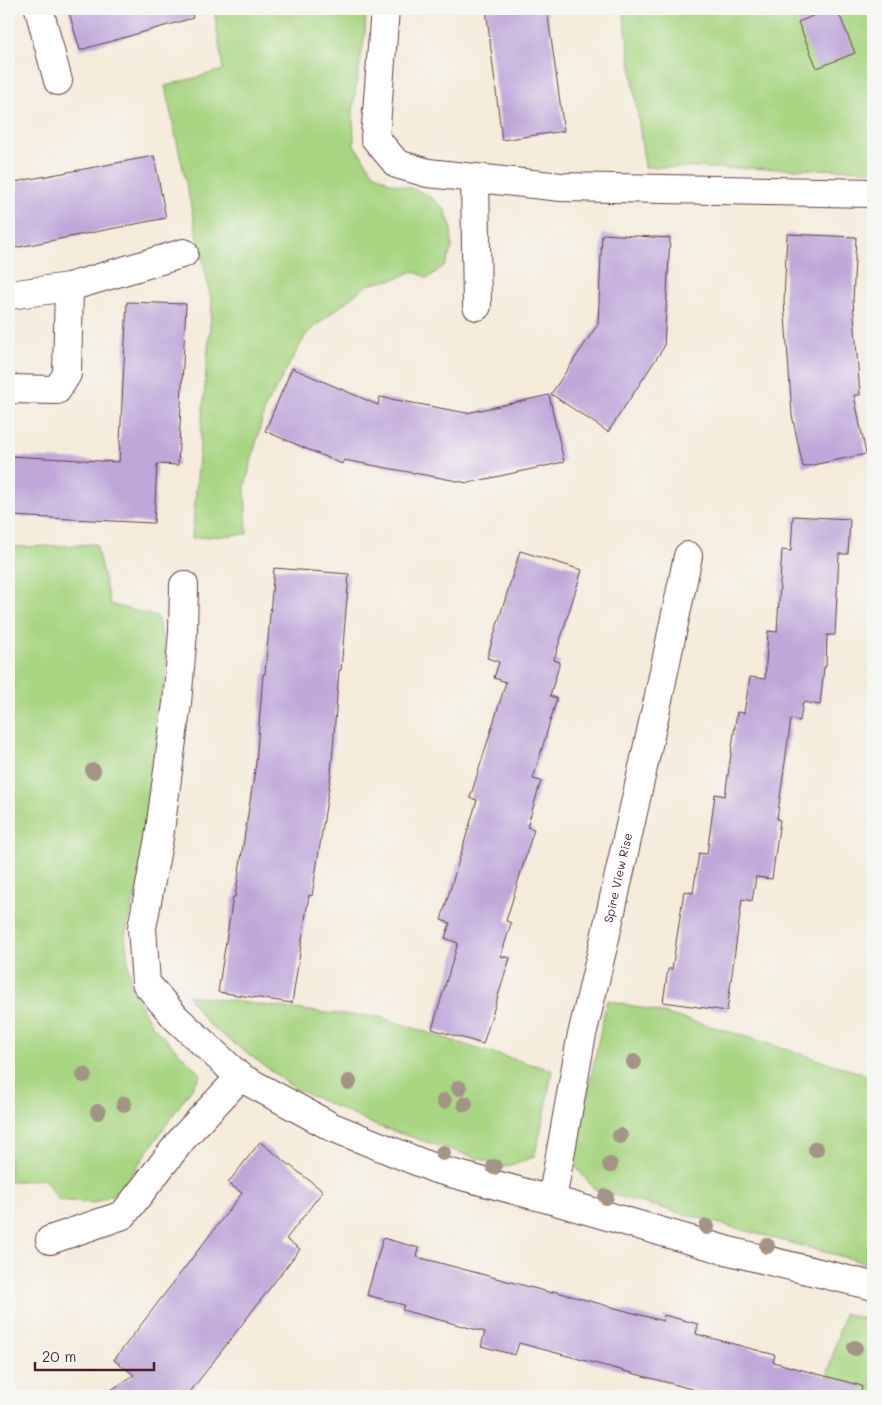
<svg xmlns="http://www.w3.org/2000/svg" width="882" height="1405" font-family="Mali,sans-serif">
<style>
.green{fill:#a8d582;stroke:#797a56}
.building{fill:#bfa8d9}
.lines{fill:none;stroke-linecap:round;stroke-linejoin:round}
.street-casing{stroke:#643e45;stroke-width:30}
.street{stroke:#fff;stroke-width:28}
.tree{fill:#a49486}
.labels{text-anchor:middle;stroke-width:4.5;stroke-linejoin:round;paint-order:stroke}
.street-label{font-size:12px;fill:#4a1f2b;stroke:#f6f6f2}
</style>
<rect width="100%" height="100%" fill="#f6f6f2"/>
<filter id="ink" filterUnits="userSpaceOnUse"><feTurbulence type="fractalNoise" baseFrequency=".02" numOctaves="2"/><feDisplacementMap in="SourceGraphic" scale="10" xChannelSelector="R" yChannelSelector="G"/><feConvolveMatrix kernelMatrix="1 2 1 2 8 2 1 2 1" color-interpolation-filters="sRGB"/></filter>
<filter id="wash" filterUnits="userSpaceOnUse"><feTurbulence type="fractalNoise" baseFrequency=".0096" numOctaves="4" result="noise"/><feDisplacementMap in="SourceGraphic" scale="20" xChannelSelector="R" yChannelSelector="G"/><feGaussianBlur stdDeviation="1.12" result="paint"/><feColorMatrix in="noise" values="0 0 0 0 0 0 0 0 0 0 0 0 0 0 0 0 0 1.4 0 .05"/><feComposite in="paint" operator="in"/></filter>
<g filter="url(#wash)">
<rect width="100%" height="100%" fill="#f4ebda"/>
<g class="green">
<path d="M 214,9 L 366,9 L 365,34 L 356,86 L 353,112 L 354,145 L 374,173 L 391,183 L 414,189 L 428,195 L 444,208 L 451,226 L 452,248 L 445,265 L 428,278 L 413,271 L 398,278 L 367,285 L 307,333 L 265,408 L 245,486 L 247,534 L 192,538 L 212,303 L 165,86 L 223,70 Z"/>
<path d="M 623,9 L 867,9 L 870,16 L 873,15 L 873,170 L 645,167 Z"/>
<path d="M 96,544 L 110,604 L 157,617 L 167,656 L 143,863 L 125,936 L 131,987 L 151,1024 L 201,1075 L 120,1191 L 94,1203 L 59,1200 L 44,1179 L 9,1182 L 9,547 L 62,546 Z"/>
<path d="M 187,995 L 325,1013 L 380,1017 L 481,1050 L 552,1070 L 545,1113 L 534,1157 L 505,1167 L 377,1126 L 294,1088 L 208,1024 Z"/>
<path d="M 607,1000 C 697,1019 785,1049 873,1077 L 873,1265 L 595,1190 L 573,1163 Z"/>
<path d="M 844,1313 L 873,1322 L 873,1396 L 822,1396 Z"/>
</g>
<g id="blocks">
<g class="building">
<path d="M 68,9 L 191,9 L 193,18 L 80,50 Z"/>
<path d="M 486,9 L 547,9 L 564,131 L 502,140 Z"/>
<path d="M 830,9 L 837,9 L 855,53 L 817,68 L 798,22 Z"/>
<path d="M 154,156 L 166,218 L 9,249 L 9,183 Z"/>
<path d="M 602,234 L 670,238 L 664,347 L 608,432 L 551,394 L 598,324 Z"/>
<path d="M 787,234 L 856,237 L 853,301 L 860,395 L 854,395 L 866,454 L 803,467 L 792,415 L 784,302 Z"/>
<path d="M 127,302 L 186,304 L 178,465 L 157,464 L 154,523 L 9,516 L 9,456 L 119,462 Z"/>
<path d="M 292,368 L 378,405 L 380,397 L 467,413 L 549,395 L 564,462 L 468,483 L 344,460 L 342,464 L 265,431 Z"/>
<path d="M 793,516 L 850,519 L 848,554 L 839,554 L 835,635 L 827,635 L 826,667 L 824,667 L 820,705 L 803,702 L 800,721 L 791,719 L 777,819 L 780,820 L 772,879 L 756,877 L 752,901 L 742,899 L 727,1011 L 663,1002 L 668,969 L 672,969 L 684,891 L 693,893 L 699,853 L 707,854 L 715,794 L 725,796 L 737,712 L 744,713 L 750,677 L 765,679 L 768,631 L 777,632 L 782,550 L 791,551 Z"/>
<path d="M 520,551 L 582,570 L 554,660 L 560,662 L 550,696 L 557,698 L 533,779 L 541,781 L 527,827 L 534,829 L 506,921 L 511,923 L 501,956 L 510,958 L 483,1044 L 432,1029 L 458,943 L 445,938 L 450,923 L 441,920 L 477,800 L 470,798 L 506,682 L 494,678 L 499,662 L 487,658 Z"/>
<path d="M 274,568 L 349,574 L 341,670 L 339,670 L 331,774 L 312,896 L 309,895 L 292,1003 L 218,992 L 233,897 L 235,897 L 256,763 L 263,674 L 265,674 Z"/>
<path d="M 260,1142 L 323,1191 L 286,1239 L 300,1249 L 187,1396 L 102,1396 L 134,1375 L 114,1360 L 242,1193 L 228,1183 Z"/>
<path d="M 383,1238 L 419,1248 L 417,1257 L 440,1263 L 552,1293 L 553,1291 L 663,1321 L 664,1315 L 698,1324 L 696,1334 L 775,1355 L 773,1362 L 862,1386 L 860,1396 L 718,1396 L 519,1343 L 515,1355 L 481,1346 L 485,1332 L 402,1310 L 404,1305 L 367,1295 Z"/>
</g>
</g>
</g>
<g filter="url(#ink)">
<use href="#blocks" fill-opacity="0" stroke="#643e45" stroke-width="1"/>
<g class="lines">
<defs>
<g id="street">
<path d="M 39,9 L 58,81"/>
<path d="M 385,9 L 375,138 L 397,164 L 428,173 L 561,187 L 873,193"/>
<path d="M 475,178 L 477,306"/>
<path d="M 9,295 L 69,287 L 184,253"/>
<path d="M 9,389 L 57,390 L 67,374 L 69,287"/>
<path d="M 184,585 L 183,632 L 177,703 L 159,838 L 142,928 L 146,983 L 176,1018 L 240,1077 L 332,1127 L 436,1169 L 552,1200 L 725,1250 L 873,1286"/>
<path id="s1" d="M 552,1200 L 581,1039 L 605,938 L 658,700 L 688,556"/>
<path d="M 50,1240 L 123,1215 L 183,1138 L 240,1077"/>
</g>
</defs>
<use href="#street" class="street-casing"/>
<use href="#street" class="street"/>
</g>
<g class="tree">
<circle cx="93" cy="771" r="8"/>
<circle cx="634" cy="1062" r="8"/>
<circle cx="84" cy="1075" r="8"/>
<circle cx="349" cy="1082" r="8"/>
<circle cx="459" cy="1088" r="8"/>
<circle cx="444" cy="1101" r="8"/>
<circle cx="124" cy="1104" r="8"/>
<circle cx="465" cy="1104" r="8"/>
<circle cx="98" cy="1112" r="8"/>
<circle cx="620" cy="1136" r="8"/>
<circle cx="816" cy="1149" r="8"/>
<circle cx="443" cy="1153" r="8"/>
<circle cx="610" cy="1165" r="8"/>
<circle cx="494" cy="1167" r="8"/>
<circle cx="606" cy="1197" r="8"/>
<circle cx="707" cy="1227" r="8"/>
<circle cx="767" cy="1246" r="8"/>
<circle cx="855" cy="1348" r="8"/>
</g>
</g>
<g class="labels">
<g class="street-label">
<text dy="4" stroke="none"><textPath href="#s1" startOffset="329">Spire View Rise</textPath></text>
</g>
</g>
<rect width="882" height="1405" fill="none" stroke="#f6f6f2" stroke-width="30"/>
<path d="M35 1362v8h119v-8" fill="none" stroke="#4a1f2b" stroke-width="2.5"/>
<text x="42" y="1362" font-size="15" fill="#4a1f2b" stroke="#f6f6f2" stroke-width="4" paint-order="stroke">20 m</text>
</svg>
